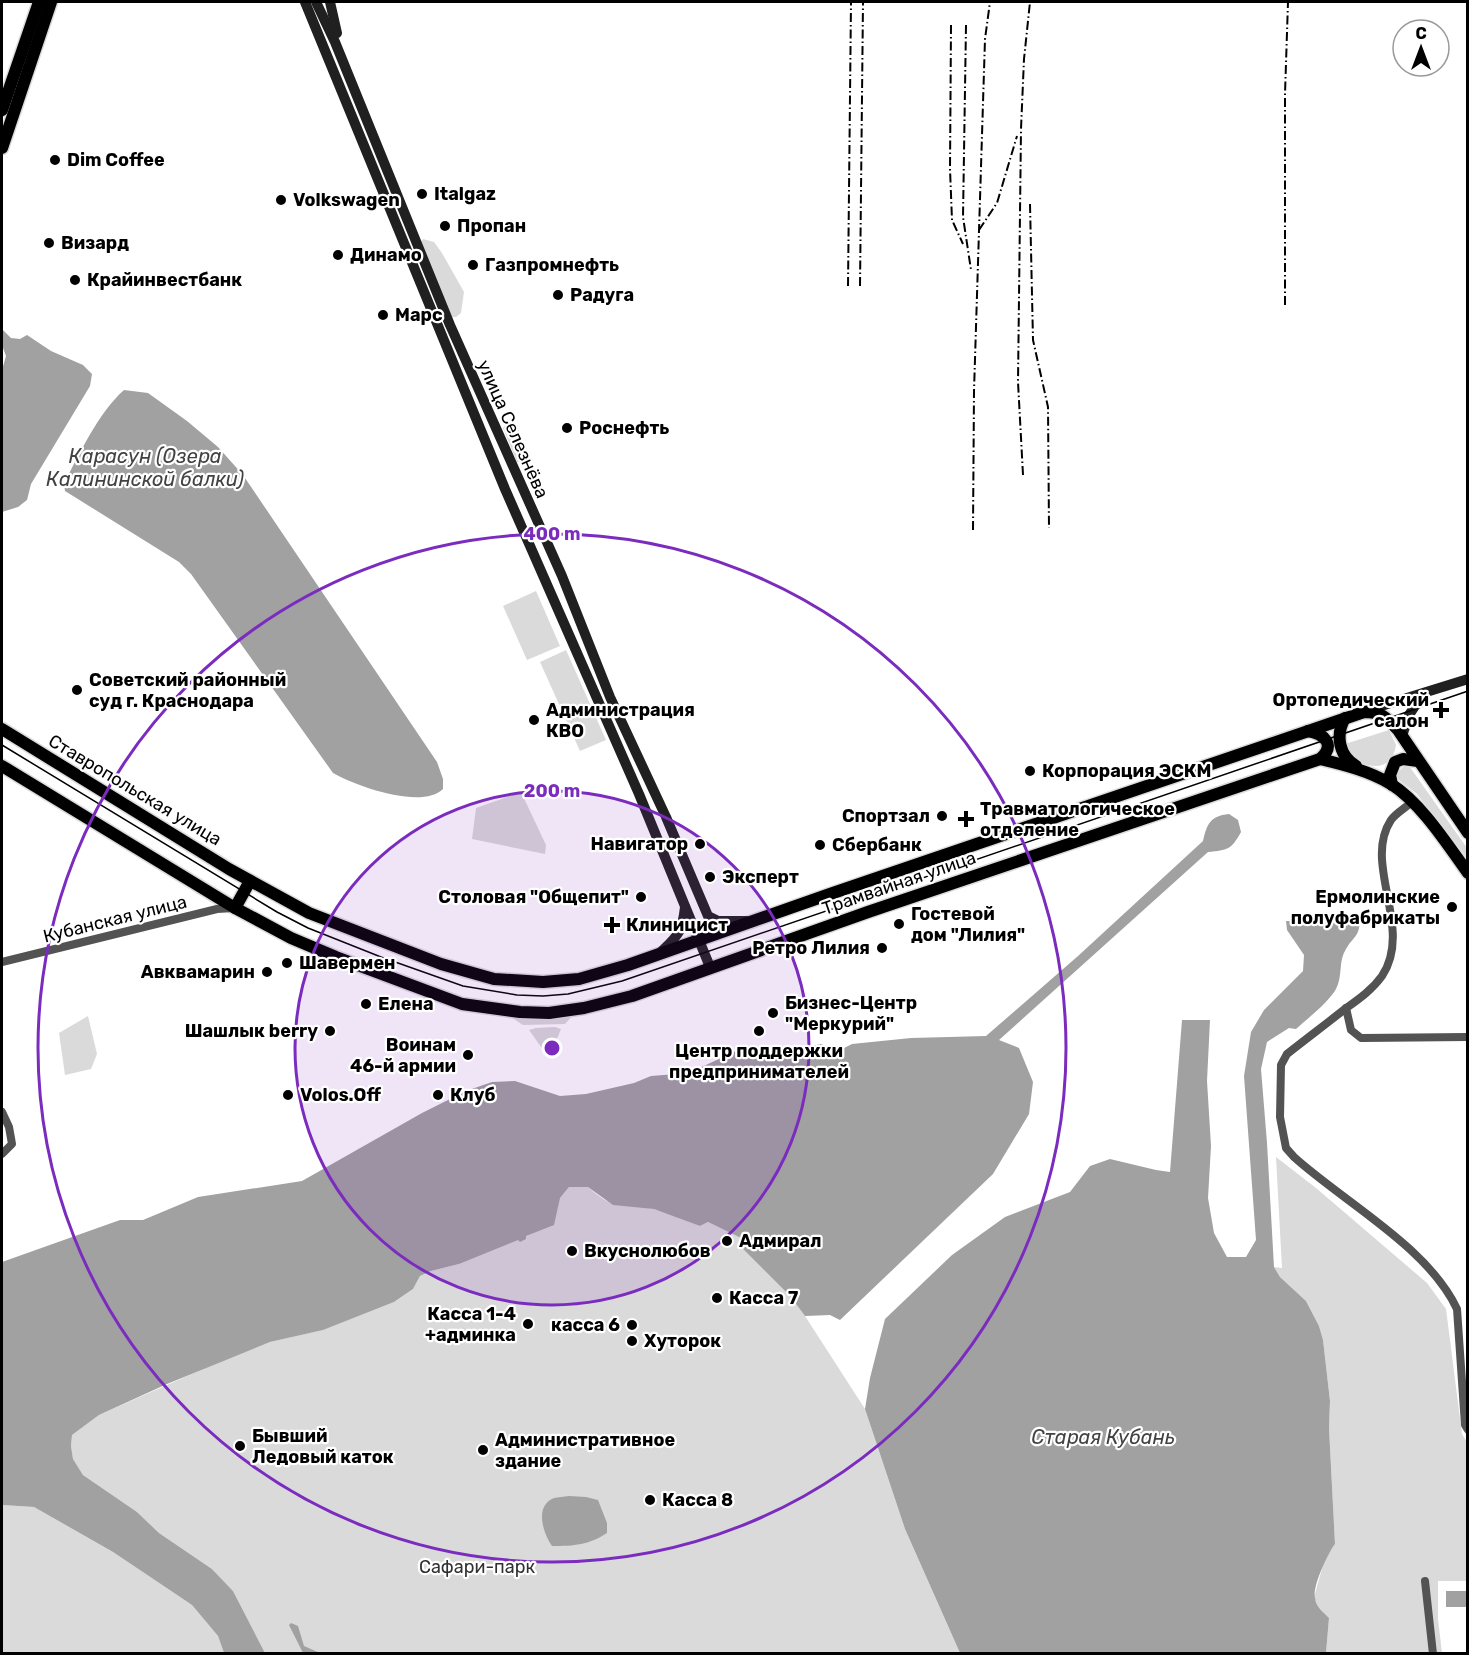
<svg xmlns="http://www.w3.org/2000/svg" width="1469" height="1655" font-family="Rubik,sans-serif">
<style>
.green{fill:#dadada}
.water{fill:#a1a1a1}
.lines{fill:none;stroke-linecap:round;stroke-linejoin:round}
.primary-casing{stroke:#dbdbdb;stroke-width:15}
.street{stroke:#535353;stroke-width:8}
.secondary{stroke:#202020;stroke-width:10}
.primary{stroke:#000;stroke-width:12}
.tram{stroke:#000;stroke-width:1.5}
.rail{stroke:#000;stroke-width:2;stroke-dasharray:9 3 1.5 3;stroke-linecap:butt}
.ring{fill:none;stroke:#7b2cbf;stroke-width:3}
.poi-dot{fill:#000;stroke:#fff;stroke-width:2}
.labels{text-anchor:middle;stroke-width:4.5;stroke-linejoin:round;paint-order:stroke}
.poi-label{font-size:18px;font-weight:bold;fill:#000;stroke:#fff;text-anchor:start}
.street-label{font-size:18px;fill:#000;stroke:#fff}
.park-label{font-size:18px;fill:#313131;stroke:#fff}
.water-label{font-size:20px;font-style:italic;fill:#424242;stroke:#fff}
.centre{fill:#7b2cbf;stroke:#fff;stroke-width:3}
.ring-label{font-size:18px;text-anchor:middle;font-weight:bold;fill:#7b2cbf;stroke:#fff;stroke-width:4.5;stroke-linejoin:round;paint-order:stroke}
</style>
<rect width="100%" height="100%" fill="#fff"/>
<g class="green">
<path d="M 423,239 L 434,242 L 442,253 L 464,292 L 461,313 L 456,317 L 450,317 L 419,244 Z"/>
<path d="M 512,416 L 532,461 L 517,462 L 503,428 Z"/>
<path d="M 536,591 L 560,646 L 527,660 L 503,606 Z"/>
<path d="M 566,650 L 606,740 L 580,751 L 540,662 Z"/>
<path d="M 1389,730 L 1396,745 C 1391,772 1371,769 1352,758 L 1345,744 Z"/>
<path d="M 1407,763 L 1467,848 L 1467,858 L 1417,794 L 1394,776 Z"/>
<path d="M 521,792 L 546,845 L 545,854 L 472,839 L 476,808 Z"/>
<path d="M 88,1016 L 97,1054 L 91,1069 L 65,1075 L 59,1033 Z"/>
<path d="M 572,1016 L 565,1024 L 523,1025 L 511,1017 L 552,1018 Z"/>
<path d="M 555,1027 L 561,1029 L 549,1058 L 529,1030 L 536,1028 Z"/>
<path d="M 1276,1157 L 1316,1188 L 1427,1283 L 1446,1309 L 1462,1434 L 1467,1442 L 1468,1581 L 1438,1581 L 1438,1619 L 1442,1653 L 1326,1653 L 1329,1618 L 1319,1609 L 1314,1597 L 1325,1558 L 1335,1544 L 1329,1428 L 1330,1401 L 1323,1340 L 1319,1326 L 1306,1301 L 1280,1277 L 1274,1267 L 1282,1268 Z"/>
<path d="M 569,1187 L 588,1187 C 616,1213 622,1202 654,1209 C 669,1213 685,1220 700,1226 L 708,1222 L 743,1239 L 742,1248 L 790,1296 L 805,1316 L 865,1409 L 905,1529 L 960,1653 L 265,1653 L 233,1591 L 212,1569 L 159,1533 L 137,1512 L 83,1475 L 73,1459 L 71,1446 L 72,1435 L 99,1415 L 219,1362 L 270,1342 L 322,1330 L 394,1302 L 413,1289 L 420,1276 L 431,1271 L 459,1264 L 560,1198 Z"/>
<path d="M 2,1505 L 34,1507 L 113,1552 L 192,1605 L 218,1636 L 224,1653 L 2,1653 Z"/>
</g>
<g class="water">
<path d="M 2,329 L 11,338 L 20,339 L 27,335 L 51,351 L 83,365 L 92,374 L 90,386 L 31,484 L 27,500 L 18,507 L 2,512 L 2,370 L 6,356 L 2,345 Z"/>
<path d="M 124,390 L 148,393 L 187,421 L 218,447 L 243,475 L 437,762 L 443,779 L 443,789 C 422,810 356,786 333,773 L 191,574 L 179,562 L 65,491 L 64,484 C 79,454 99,412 124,390 Z"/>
<path d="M 1229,814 L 1238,820 L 1241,832 C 1231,850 1228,850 1208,852 L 999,1040 L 1019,1048 L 1033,1082 L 1029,1114 L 993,1174 L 840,1320 L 830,1315 L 805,1316 L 790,1296 L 742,1248 L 743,1239 L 708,1222 L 700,1226 L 654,1209 L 613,1205 L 588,1187 L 569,1187 L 560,1198 L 554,1225 L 526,1236 L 526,1239 L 520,1242 L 518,1240 L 459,1264 L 431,1271 L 420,1276 L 413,1289 L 394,1302 L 323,1330 L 270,1342 L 167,1384 L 99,1415 L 72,1435 L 71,1446 L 73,1459 L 83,1475 L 137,1512 L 159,1533 L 212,1569 L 233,1591 L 265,1653 L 224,1653 L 218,1636 L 192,1605 L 113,1552 L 34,1507 L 2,1505 L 2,1262 L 120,1220 L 143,1220 L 198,1197 L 302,1181 L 422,1113 L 466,1091 L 492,1082 L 515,1081 L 560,1096 L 586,1094 L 634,1083 L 651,1076 L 689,1073 L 742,1048 L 754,1058 L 821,1044 L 838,1051 L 852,1044 L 911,1038 L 986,1036 L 1078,956 L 1203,841 C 1207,824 1210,816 1229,814 Z"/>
<path d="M 1286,921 L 1360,921 C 1359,937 1353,937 1346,949 C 1338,961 1343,976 1336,989 C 1328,1003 1308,1018 1296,1029 L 1289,1028 L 1267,1042 L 1261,1069 L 1267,1143 L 1274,1267 L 1280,1277 L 1306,1301 L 1319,1326 L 1323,1340 L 1330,1401 L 1329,1428 L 1335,1544 C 1328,1553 1312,1587 1315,1598 C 1316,1607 1323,1612 1329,1618 L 1326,1653 L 960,1653 L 905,1529 L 865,1409 L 870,1378 L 885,1319 L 952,1255 L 1005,1217 L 1070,1192 L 1090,1166 L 1110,1159 L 1156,1170 L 1170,1172 L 1182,1020 L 1210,1020 L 1207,1081 L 1211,1146 L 1208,1198 L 1214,1233 L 1227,1257 L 1246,1257 L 1256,1240 L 1244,1076 L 1251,1032 L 1264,1010 L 1303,971 L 1304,955 L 1287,930 Z"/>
<path d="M 569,1496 L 586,1497 L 598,1500 L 607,1523 L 607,1533 C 589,1545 574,1546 552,1546 C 543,1533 534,1506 554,1498 C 558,1497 564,1497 569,1496 Z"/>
<rect x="1446" y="1591" width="21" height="16"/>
<path d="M 291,1623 L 298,1626 L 304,1646 L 320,1653 L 303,1653 L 289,1625 Z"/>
</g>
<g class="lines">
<defs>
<g id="primary">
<path d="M 2,110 L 39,2"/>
<path d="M 2,148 L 51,2"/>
<path d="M 1345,718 C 1335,735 1339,756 1356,766"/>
<path d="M 2,729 L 229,869 L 309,913 L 441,964 L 494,979 L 543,982 L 579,979 L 628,965 L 830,894 L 1364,712 C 1382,712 1386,717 1398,730 L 1468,833"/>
<path d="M 1320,759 C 1345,765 1369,771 1391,784 C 1421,803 1447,844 1468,873"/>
<path d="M 2,766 L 235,908 L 291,938 L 336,957 L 462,1004 L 520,1012 L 549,1013 L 584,1008 L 632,996 L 868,912 L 1320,759 C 1336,745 1325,734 1308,731"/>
<path d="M 1392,785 L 1390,775 L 1395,762 L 1403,759 L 1418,761"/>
<path d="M 235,908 L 250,881"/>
</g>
</defs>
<use href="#primary" class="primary-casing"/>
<g class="street">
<path d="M 1412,802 C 1405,808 1395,814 1391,820 C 1362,864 1414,928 1382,976 C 1372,990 1359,999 1345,1009 C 1326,1024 1306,1039 1287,1054 L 1281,1065 L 1280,1117 L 1286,1148 L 1294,1157 C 1345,1203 1428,1247 1457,1309 L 1465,1425 L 1468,1430"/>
<path d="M 2,962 L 217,909 L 234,908"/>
<path d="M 1346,1008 L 1351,1030 L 1361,1038 L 1468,1037"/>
<path d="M 2,1112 L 9,1127 L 12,1144 L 2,1154"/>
<path d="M 1425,1581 L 1433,1654"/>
</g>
<g class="secondary">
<path d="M 305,2 L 505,489 L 639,794 L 710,967"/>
<path d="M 316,2 L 335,42 L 450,325 L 562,576 L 610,697 L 666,817 L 708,916 L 718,921 L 746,921"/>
<path d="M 330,2 L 337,33"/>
<path d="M 1365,711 L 1468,679"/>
<path d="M 1402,736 L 1409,715 L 1423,694"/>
<path d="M 659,954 C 678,935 682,934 685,907"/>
</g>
<use href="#primary" class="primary"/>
<path class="tram" d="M 2,745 L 277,912 L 308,928 L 381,957 L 463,986 L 517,995 L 543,996 L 568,994 L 622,981 L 1468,691"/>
<g class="rail">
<path d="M 951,25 L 950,169 L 952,220 L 963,244"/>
<path d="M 966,25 L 963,217 L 971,270"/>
<path d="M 1030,204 L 1033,340 L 1048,407 L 1049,528"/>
<path d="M 979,230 L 997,203 L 1017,136"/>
<path d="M 848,286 L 851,2"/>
<path d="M 860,286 L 863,2"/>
<path d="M 1285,305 L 1285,94 L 1288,2"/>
<path d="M 1023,475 L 1018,382 L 1021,129 L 1024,59 L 1030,2"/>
<path d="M 973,530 L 974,391 L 985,39 L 990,2"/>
</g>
</g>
<circle cx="552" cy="1048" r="257" fill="#7b2cbf" fill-opacity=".12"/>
<g class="ring">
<circle cx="552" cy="1048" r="257"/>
<circle cx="552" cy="1048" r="514"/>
</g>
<g class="poi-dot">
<circle cx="55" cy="160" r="6"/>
<circle cx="422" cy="194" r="6"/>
<circle cx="281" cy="200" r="6"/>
<circle cx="445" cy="226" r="6"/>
<circle cx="49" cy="243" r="6"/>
<circle cx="338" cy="255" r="6"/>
<circle cx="473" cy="265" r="6"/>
<circle cx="75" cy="280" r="6"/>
<circle cx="558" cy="295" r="6"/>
<circle cx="383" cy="315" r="6"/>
<circle cx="567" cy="428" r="6"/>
<circle cx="77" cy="690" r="6"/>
<path d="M1438 701h6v6h6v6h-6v6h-6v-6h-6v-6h6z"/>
<circle cx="534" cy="720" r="6"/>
<circle cx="1030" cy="771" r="6"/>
<circle cx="942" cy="816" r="6"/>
<path d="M963 810h6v6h6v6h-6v6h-6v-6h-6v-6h6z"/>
<circle cx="700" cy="844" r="6"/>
<circle cx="820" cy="845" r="6"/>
<circle cx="710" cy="877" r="6"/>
<circle cx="641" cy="897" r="6"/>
<circle cx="1452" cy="907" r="6"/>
<circle cx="899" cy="924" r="6"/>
<path d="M609 916h6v6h6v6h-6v6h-6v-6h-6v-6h6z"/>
<circle cx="882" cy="948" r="6"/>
<circle cx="287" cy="963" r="6"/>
<circle cx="267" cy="972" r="6"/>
<circle cx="366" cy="1004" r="6"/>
<circle cx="773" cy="1013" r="6"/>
<circle cx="330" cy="1031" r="6"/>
<circle cx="759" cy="1031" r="6"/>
<circle cx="468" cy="1055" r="6"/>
<circle cx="288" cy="1095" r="6"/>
<circle cx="438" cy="1095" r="6"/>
<circle cx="727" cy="1241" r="6"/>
<circle cx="572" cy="1251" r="6"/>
<circle cx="717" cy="1298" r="6"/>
<circle cx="528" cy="1324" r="6"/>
<circle cx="632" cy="1325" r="6"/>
<circle cx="632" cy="1341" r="6"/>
<circle cx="240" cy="1446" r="6"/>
<circle cx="483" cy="1450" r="6"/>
<circle cx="650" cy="1500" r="6"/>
</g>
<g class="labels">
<g class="poi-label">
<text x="67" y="166">Dim Coffee</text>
<text x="434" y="200">Italgaz</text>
<text x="293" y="206">Volkswagen</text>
<text x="457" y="232">Пропан</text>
<text x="61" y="249">Визард</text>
<text x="350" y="261">Динамо</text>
<text x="485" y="271">Газпромнефть</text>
<text x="87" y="286">Крайинвестбанк</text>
<text x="570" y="301">Радуга</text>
<text x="395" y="321">Марс</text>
<text x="579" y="434">Роснефть</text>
<text x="89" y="686">Советский районный<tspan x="89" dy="21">суд г. Краснодара</tspan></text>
<text x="1429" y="706" text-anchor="end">Ортопедический<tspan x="1429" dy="21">салон</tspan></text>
<text x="546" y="716">Администрация<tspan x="546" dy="21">КВО</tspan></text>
<text x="1042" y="777">Корпорация ЭСКМ</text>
<text x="980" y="815">Травматологическое<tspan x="980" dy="21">отделение</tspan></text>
<text x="930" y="822" text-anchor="end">Спортзал</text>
<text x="688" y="850" text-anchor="end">Навигатор</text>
<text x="832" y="851">Сбербанк</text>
<text x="722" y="883">Эксперт</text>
<text x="629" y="903" text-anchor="end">Столовая "Общепит"</text>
<text x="1440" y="903" text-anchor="end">Ермолинские<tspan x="1440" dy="21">полуфабрикаты</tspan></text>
<text x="911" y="920">Гостевой<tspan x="911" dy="21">дом "Лилия"</tspan></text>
<text x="626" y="931">Клиницист</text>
<text x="870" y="954" text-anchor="end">Ретро Лилия</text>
<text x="299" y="969">Шавермен</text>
<text x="255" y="978" text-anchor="end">Авквамарин</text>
<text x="785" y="1009">Бизнес-Центр<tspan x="785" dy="21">"Меркурий"</tspan></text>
<text x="378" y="1010">Елена</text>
<text x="318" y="1037" text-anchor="end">Шашлык berry</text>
<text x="456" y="1051" text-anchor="end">Воинам<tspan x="456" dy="21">46-й армии</tspan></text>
<text x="759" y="1057" text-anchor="middle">Центр поддержки<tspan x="759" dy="21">предпринимателей</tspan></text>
<text x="300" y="1101">Volos.Off</text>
<text x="450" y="1101">Клуб</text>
<text x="739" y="1247">Адмирал</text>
<text x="584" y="1257">Вкуснолюбов</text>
<text x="729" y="1304">Касса 7</text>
<text x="516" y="1320" text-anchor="end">Касса 1-4<tspan x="516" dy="21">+админка</tspan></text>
<text x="620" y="1331" text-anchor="end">касса 6</text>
<text x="644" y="1347">Хуторок</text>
<text x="252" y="1442">Бывший<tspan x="252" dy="21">Ледовый каток</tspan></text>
<text x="495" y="1446">Административное<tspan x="495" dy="21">здание</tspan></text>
<text x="662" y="1506">Касса 8</text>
</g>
<g class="street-label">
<text transform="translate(513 429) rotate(66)" y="6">улица Селезнёва</text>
<text transform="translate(135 790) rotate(31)" y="6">Ставропольская улица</text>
<text transform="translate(899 883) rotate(-19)" y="6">Трамвайная улица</text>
<text transform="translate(115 919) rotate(-14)" y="6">Кубанская улица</text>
</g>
<g class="park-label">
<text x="477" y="1573">Сафари-парк</text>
</g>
<g class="water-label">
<text x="145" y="463">Карасун (Озера<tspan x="145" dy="23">Калининской балки)</tspan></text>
<text x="1103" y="1444">Старая Кубань</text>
</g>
</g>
<circle cx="552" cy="1048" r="9" class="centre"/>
<g class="ring-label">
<text x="552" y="540">400 m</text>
<text x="552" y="797">200 m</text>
</g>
<rect width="1469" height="1655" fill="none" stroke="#000000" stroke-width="6"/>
<g transform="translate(1421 48)"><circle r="28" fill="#ffffff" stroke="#999999" stroke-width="1.5"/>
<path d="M0-4.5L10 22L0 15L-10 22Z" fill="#000000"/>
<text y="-9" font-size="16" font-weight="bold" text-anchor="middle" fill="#000000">С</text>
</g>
</svg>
